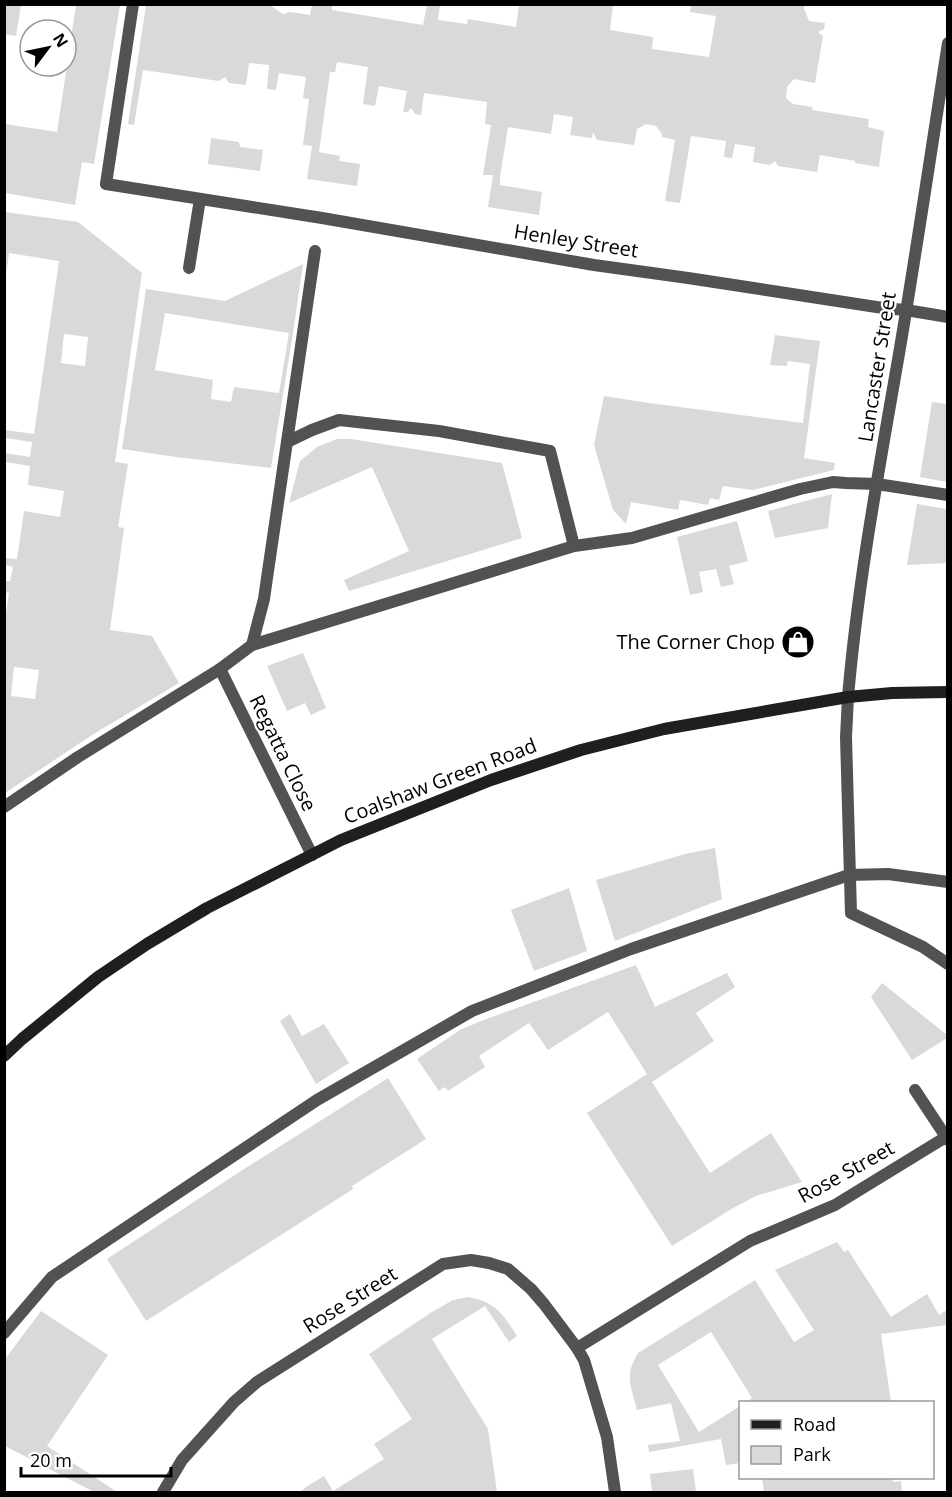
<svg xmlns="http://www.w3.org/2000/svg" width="952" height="1497" font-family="'Open Sans',sans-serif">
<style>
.green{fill:#d9d9d9;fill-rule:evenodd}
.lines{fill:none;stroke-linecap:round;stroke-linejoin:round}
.lane{stroke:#525252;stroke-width:12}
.street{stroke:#525252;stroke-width:12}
.secondary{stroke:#1f1f1f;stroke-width:12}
.labels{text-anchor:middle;stroke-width:4.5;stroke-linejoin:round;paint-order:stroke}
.street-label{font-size:20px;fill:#000;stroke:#fff}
.poi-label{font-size:20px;fill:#000;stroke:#fff;text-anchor:end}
</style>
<rect width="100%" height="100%" fill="#fff"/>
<g class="green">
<path d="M 805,4 L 804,9 L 809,21 L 825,23 L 824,29 L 818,32 L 823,36 L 815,83 L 794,79 L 787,87 L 786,98 L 793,104 L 813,107 L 812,110 L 869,119 L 868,127 L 884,131 L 879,167 L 855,163 L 855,161 L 820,155 L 817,172 L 778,166 L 775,161 L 770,165 L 753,162 L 755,147 L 735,144 L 732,158 L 724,157 L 726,141 L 691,136 L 680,203 L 665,201 L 675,140 L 662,137 L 662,134 L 656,126 L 646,124 L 637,129 L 634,145 L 597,140 L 593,132 L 592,138 L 570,135 L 573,117 L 554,114 L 551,134 L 508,127 L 500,177 L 500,185 L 542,192 L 539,215 L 488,207 L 493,175 L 483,175 L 491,125 L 485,124 L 487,102 L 424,93 L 421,115 L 415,114 L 411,108 L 408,112 L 403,112 L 407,91 L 379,86 L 375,106 L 363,104 L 368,67 L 337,62 L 335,72 L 330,72 L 319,152 L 340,156 L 339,161 L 360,164 L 357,186 L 307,179 L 312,146 L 303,145 L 309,99 L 303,98 L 306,77 L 279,73 L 276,90 L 267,89 L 269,65 L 249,63 L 246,85 L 229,83 L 225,77 L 219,81 L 143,70 L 134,125 L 128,124 L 146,5 L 270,5 L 283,14 L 290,12 L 310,15 L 312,5 L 332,5 L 332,10 L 423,25 L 427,5 L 440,5 L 438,20 L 467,24 L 468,19 L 516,27 L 519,5 L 613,5 L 610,30 L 653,37 L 652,49 L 709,57 L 716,16 L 690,12 L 691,5 Z"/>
<path d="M 4,5 L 21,5 L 16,36 L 5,34 Z"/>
<path d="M 76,5 L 120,5 L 94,164 L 82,162 L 75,205 L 5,193 L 5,124 L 57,132 Z"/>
<path d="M 211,138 L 239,142 L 240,147 L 263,150 L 260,171 L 208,164 Z"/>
<path d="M 5,212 L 78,222 L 142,273 L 115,462 L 128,464 L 118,527 L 124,528 L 110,630 L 152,636 L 179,683 L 92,735 L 5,793 L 4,627 L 9,593 L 5,592 L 4,581 L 10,581 L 13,567 L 5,565 L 5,558 L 17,559 L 24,511 L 60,517 L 64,491 L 28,485 L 30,466 L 5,462 L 5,453 L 30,457 L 32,442 L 5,438 L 5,430 L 34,434 L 59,261 L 9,253 L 5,283 ZM 64,334 L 88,337 L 85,366 L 61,363 ZM 14,667 L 39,670 L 35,699 L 11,696 Z"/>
<path d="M 303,264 L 293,333 L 271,468 L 176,457 L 122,449 L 146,289 L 225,301 ZM 165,313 L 289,333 L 279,393 L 234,387 L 231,402 L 211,399 L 213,380 L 155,370 Z"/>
<path d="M 775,335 L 820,341 L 804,458 L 835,463 L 834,470 L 753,490 L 723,486 L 719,500 L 710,498 L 708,505 L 680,500 L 678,510 L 631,502 L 626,524 L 613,510 L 594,445 L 604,396 L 649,403 L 803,423 L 810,364 L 788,361 L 787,366 L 770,365 Z"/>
<path d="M 932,402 L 947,404 L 947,482 L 920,477 Z"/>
<path d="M 337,439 L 351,439 L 502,463 L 522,538 L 349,591 L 344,580 L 409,551 L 372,467 L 289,503 L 300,461 L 317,447 Z"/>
<path d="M 832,494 L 828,528 L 775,538 L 768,511 Z"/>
<path d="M 917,504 L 947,509 L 947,563 L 907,565 Z"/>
<path d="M 737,521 L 748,561 L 729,566 L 734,584 L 721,587 L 716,569 L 699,572 L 703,592 L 690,595 L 677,537 Z"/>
<path d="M 303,653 L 326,708 L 311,715 L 305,703 L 287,711 L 267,666 Z"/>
<path d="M 715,848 L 722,899 L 615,941 L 596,880 L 685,854 Z"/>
<path d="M 569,888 L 587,951 L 534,971 L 511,910 Z"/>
<path d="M 636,965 L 655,1007 L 727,973 L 735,987 L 696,1013 L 714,1041 L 652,1082 L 710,1173 L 771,1133 L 802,1182 L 756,1196 L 733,1208 L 672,1246 L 587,1113 L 647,1074 L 608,1012 L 548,1050 L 529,1023 L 479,1056 L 485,1067 L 448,1091 L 445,1087 L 439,1091 L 417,1059 L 460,1030 L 481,1021 Z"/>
<path d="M 882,983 L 947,1035 L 947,1038 L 912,1060 L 871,997 Z"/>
<path d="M 290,1014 L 302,1036 L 324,1024 L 349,1063 L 316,1084 L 280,1021 Z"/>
<path d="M 388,1078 L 426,1139 L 352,1186 L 353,1189 L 146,1321 L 107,1259 L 244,1169 Z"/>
<path d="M 837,1242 L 844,1252 L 848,1250 L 891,1317 L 927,1294 L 939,1315 L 947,1310 L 947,1325 L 881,1334 L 891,1402 L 746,1402 L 752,1398 L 711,1332 L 658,1365 L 699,1432 L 740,1406 L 740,1463 L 726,1465 L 721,1439 L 649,1452 L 648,1445 L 680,1441 L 671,1403 L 637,1410 C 631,1385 624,1377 638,1353 L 755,1280 L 794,1342 L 814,1330 L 775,1270 Z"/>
<path d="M 468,1297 C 496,1302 503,1314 517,1336 L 509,1342 L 485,1306 L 432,1339 L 488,1429 L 497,1492 L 300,1492 L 306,1487 L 324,1476 L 333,1491 L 384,1459 L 374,1444 L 412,1419 L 369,1354 L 432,1312 L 453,1300 Z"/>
<path d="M 41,1311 L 108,1355 L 47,1446 L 117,1492 L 94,1492 L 5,1446 L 5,1359 Z"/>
<path d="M 693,1469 L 696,1492 L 652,1492 L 650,1474 Z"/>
<path d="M 762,1478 L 892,1478 L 893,1482 L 901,1481 L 902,1492 L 764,1492 Z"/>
</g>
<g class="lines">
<g class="lane">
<path d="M 106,184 L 133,4"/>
<path d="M 287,442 L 312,430 L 339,420 L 439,431 L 550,451 L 574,546"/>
<path d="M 252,645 L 574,546 L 632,538 L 800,489 L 833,482 L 846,483 L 877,484 L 948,495"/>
<path d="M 848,697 L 846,737 L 851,913 L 923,947 L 948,964"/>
<path d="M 4,807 L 78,757 L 220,669 L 252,645 L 264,599 L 267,578 L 315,251"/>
<path d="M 4,1333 L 52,1277 L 317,1100 L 472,1011 L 631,949 L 849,875 L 888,874 L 948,882"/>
</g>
<g class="street">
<path d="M 106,184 L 322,218 L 594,265 L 688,278 L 883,308 L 906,310 L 948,317"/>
<path d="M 189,268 L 200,199"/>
<path d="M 220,669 L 312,855"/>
<path d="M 848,697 C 858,580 880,464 900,348 C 917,247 932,145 948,43"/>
<path d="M 915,1090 L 948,1140"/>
<path d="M 577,1348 L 750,1241 L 835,1205 L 946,1137"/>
<path d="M 163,1492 L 182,1460 L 234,1402 L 257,1382 L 443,1264 L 471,1260 L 489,1263 L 508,1269 L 531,1289 L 544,1304 L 577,1348 L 584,1360 L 607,1437 L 615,1492"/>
</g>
<path class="secondary" d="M 4,1056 L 22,1039 L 98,977 L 147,944 L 207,908 L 341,840 L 491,780 L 581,750 L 664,729 L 848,697 L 892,693 L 948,692"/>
</g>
<defs>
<symbol id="shop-disc" viewBox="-11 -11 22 22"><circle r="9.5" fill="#000" stroke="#fff"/><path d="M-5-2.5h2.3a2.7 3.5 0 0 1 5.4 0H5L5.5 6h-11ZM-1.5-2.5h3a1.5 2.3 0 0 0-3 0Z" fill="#fff"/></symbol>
</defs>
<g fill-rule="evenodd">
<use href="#shop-disc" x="779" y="623" width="38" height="38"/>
</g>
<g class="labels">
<g class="street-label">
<text transform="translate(576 241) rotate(9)" y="7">Henley Street</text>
<text transform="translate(877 367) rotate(-81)" y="7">Lancaster Street</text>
<text transform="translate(283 753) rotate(64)" y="7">Regatta Close</text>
<text transform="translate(440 781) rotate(-21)" y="7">Coalshaw Green Road</text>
<text transform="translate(846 1172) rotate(-29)" y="7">Rose Street</text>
<text transform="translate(350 1300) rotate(-32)" y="7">Rose Street</text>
</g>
<g class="poi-label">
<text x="775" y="649">The Corner Chop</text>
</g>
</g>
<rect width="952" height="1497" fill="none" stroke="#000000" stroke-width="12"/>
<rect x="739" y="1401" width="195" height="78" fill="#ffffff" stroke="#999999" stroke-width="1.5"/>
<rect x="751" y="1420" width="30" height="9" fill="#1f1f1f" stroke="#999999" stroke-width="1.5"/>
<text x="793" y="1431" font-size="18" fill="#000000">Road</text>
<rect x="751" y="1446" width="30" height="18" fill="#d9d9d9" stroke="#999999" stroke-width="1.5"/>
<text x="793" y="1461" font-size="18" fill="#000000">Park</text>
<g transform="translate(48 48) rotate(58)"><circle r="28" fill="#ffffff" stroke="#999999" stroke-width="1.5"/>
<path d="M0-4.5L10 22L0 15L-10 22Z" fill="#000000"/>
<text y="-9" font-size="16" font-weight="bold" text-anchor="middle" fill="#000000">N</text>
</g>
<path d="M21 1467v9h150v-9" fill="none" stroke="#000000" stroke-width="3"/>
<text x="30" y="1467" font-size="18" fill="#000000" stroke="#ffffff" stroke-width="4.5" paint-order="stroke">20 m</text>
</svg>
